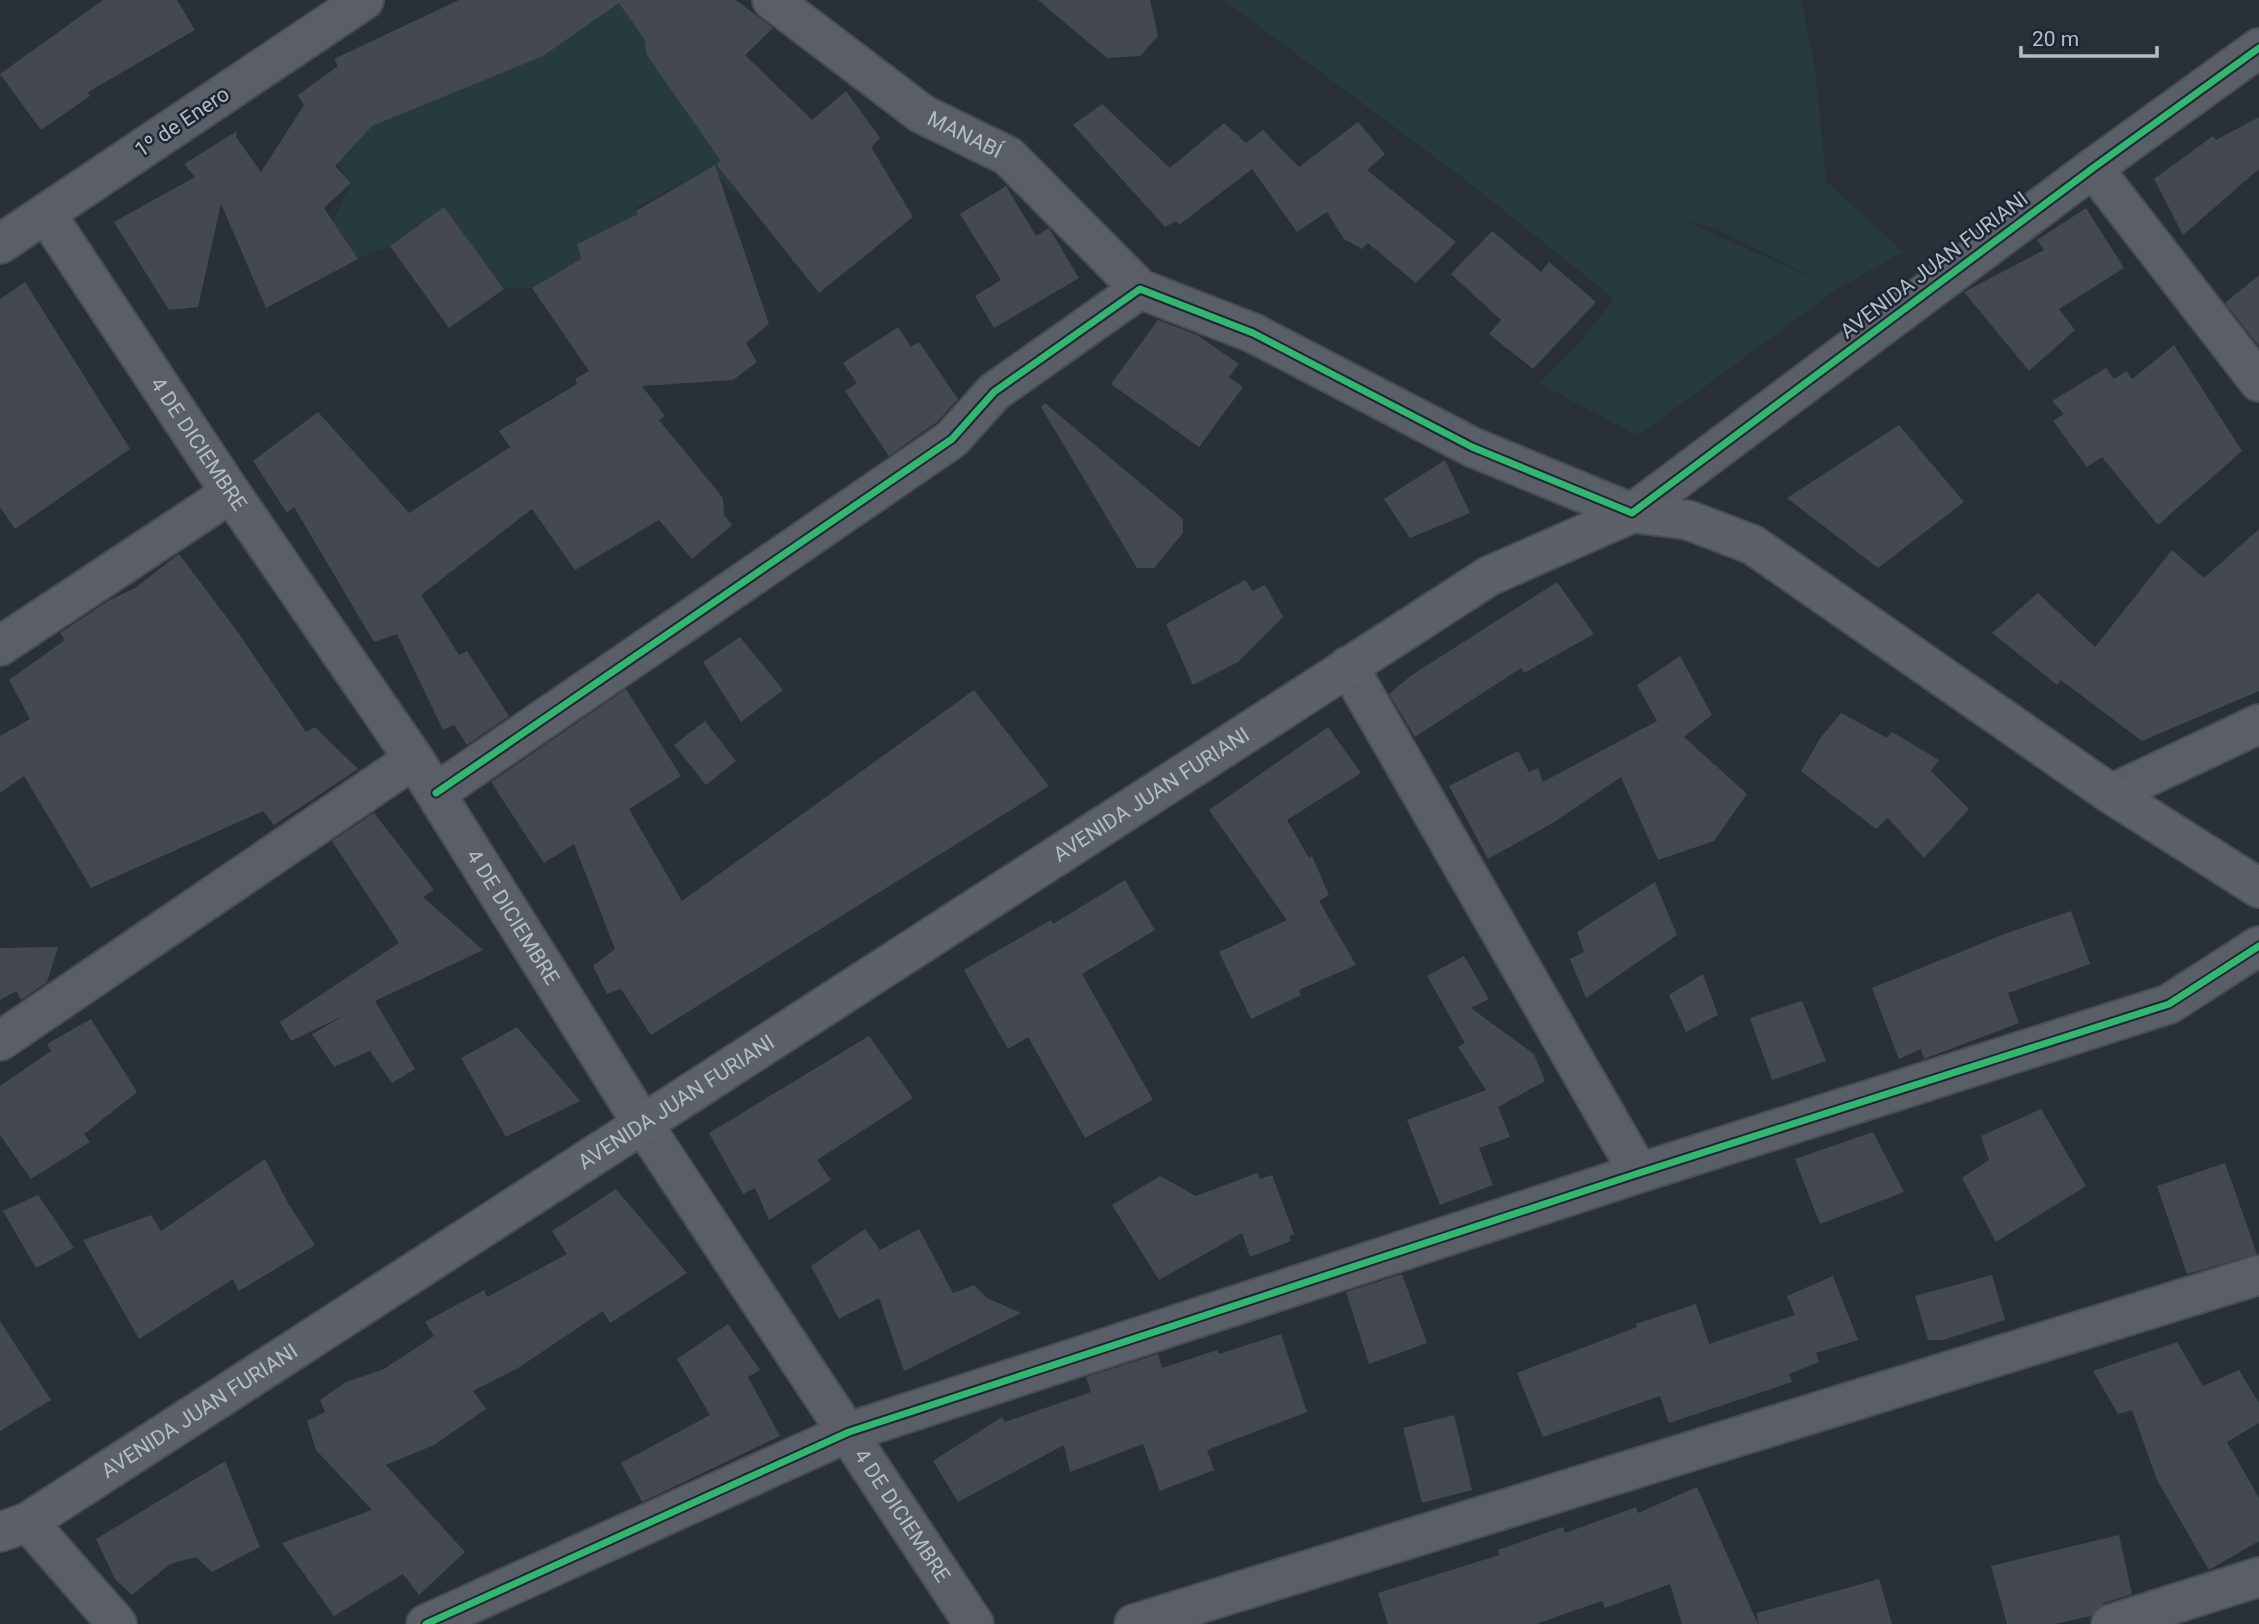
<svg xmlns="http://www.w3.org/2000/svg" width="2259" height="1624" font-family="Roboto,sans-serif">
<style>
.green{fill:#273a3e;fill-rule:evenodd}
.building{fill:#444950}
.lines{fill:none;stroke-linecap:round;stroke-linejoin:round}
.minor-casing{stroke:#484c53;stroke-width:42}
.major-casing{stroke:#484c55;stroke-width:42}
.minor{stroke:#5a5e66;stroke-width:38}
.major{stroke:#5c6168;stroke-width:38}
.cycleway-casing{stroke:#1d2633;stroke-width:11}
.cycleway{stroke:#33b770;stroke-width:7}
.labels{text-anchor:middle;stroke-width:5;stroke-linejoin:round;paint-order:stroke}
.street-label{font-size:21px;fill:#b4bcc9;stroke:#1d2633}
</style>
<rect width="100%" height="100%" fill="#2a3038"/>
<g class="green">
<path d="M 1224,0 L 1801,0 L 1815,70 L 1826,181 L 1903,252 L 1837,289 L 1638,436 L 1539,383 L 1578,345 L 1614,299 L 1468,182 ZM 1687,222 L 1715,228 L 1816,279 L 1815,279 Z"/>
<path d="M 621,2 L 645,36 L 646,54 L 685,109 L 750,185 L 732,194 L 725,183 L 708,169 L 635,208 L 647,233 L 614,226 L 577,243 L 581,259 L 532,288 L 504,289 L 444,207 L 390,246 L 358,259 L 333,221 L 351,183 L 337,163 L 372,126 L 549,51 Z"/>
</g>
<g class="building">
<path d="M 103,0 L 177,0 L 195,30 L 88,92 L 90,96 L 41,130 L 0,74 Z"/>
<path d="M 459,0 L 736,0 L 773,28 L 745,55 L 812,120 L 846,91 L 880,138 L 871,147 L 913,217 L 819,293 L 716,164 L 721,161 L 646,54 L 645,40 L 619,3 L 543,56 L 372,126 L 335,166 L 351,183 L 324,208 L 358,259 L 266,308 L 221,204 L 198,307 L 169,310 L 114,222 L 195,177 L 184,164 L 237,131 L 236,137 L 261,172 L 304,105 L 298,95 L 338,66 L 334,59 Z"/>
<path d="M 1038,0 L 1150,0 L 1158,36 L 1140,56 L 1107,58 Z"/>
<path d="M 1102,104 L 1170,168 L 1224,123 L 1246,143 L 1263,130 L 1299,167 L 1358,122 L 1385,154 L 1367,170 L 1456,242 L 1416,283 L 1368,243 L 1362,249 L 1344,239 L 1327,212 L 1297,232 L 1252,169 L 1179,225 L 1176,221 L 1165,227 L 1073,125 Z"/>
<path d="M 2259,117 L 2259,169 L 2183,235 L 2154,179 L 2213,136 L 2216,140 Z"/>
<path d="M 715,165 L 769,324 L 746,343 L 757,362 L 733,380 L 642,386 L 665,416 L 659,420 L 723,498 L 724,515 L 732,525 L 692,559 L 659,520 L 575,570 L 532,509 L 421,595 L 459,655 L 467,651 L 509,716 L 467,745 L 454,725 L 443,730 L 397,634 L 374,642 L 294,507 L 287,513 L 253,461 L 318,412 L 409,513 L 510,447 L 499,431 L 577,384 L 575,379 L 589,371 L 532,288 L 581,259 L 577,244 L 638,214 L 636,211 Z"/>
<path d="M 1006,186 L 1036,236 L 1049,228 L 1079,278 L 994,328 L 975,296 L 1001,280 L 960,214 Z"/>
<path d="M 444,207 L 504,289 L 449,328 L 390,246 Z"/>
<path d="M 2086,208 L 2124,268 L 2059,309 L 2075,330 L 2029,371 L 1964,292 L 2044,250 L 2037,240 Z"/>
<path d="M 1492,231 L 1541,272 L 1549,262 L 1596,302 L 1533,369 L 1489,334 L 1501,320 L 1451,274 Z"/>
<path d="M 2259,275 L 2259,346 L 2225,303 Z"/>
<path d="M 25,282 L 130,449 L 15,529 L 0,507 L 0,299 Z"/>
<path d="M 1158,320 L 1197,335 L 1239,364 L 1229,377 L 1243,387 L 1199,447 L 1111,384 Z"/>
<path d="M 898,327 L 911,347 L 919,342 L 958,399 L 937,422 L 889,456 L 845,391 L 857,383 L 843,363 Z"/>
<path d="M 2174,345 L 2242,451 L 2158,525 L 2102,457 L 2087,467 L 2053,421 L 2064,414 L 2052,401 L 2106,368 L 2114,379 L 2126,371 L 2132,379 Z"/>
<path d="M 1045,403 L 1183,519 L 1183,533 L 1154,568 L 1137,568 L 1041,407 Z"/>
<path d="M 1899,425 L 1964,502 L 1878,568 L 1787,498 Z"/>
<path d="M 1445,460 L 1470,513 L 1410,538 L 1384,499 Z"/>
<path d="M 2259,529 L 2259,691 L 2142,741 L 2061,680 L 2057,685 L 1992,633 L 2038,593 L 2095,647 L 2172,550 L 2204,578 Z"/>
<path d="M 179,554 L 237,631 L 306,732 L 315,727 L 358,769 L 274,825 L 263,811 L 91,888 L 24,776 L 0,793 L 0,736 L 30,719 L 9,680 L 65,640 L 60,633 L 108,601 L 135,588 Z"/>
<path d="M 1245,580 L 1253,591 L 1265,585 L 1283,617 L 1238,662 L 1193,685 L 1166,624 Z"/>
<path d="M 1557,582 L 1594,634 L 1524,673 L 1521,668 L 1415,737 L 1389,694 L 1412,675 Z"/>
<path d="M 740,637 L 783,690 L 741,722 L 703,662 Z"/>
<path d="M 1680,656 L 1712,715 L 1684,737 L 1747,794 L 1714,841 L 1658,860 L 1621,777 L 1551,824 L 1488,859 L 1449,786 L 1518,751 L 1529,772 L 1538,768 L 1543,782 L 1657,721 L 1637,685 Z"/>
<path d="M 626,689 L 681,776 L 629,809 L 682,901 L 974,690 L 1049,786 L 651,1035 L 621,989 L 607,994 L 593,966 L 615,949 L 574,844 L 544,863 L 491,782 Z"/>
<path d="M 1841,713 L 1887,738 L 1892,732 L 1939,760 L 1931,771 L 1969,809 L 1924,858 L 1888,818 L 1876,829 L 1801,771 L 1821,737 Z"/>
<path d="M 705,721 L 736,761 L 706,785 L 674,745 Z"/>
<path d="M 1328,727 L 1361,773 L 1287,820 L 1309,858 L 1312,856 L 1329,895 L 1319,901 L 1356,965 L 1299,990 L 1301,995 L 1251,1019 L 1219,952 L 1287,920 L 1209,810 Z"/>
<path d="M 374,813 L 434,890 L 423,897 L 483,950 L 375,1001 L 415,1069 L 392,1083 L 370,1051 L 334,1067 L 312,1034 L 345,1015 L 291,1041 L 280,1022 L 399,943 L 332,841 Z"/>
<path d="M 1125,880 L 1155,930 L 1082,974 L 1153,1100 L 1085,1138 L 1028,1037 L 1008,1049 L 964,970 L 1051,920 L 1053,924 Z"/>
<path d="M 1655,882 L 1677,935 L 1586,998 L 1570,959 L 1584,952 L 1577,932 Z"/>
<path d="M 2071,911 L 2090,964 L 2008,993 L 2019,1023 L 1924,1059 L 1921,1049 L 1899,1059 L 1872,988 L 2002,935 Z"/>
<path d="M 58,947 L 47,982 L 21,1000 L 16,991 L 0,1000 L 0,948 Z"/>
<path d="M 1464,956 L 1489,999 L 1471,1008 L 1534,1054 L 1545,1081 L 1498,1107 L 1510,1137 L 1479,1148 L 1493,1185 L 1440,1205 L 1407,1120 L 1486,1090 L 1458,1047 L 1465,1043 L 1427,976 Z"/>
<path d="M 1703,974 L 1718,1015 L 1686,1032 L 1669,995 Z"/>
<path d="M 1802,1001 L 1826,1061 L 1772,1080 L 1750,1018 Z"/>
<path d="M 91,1019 L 137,1092 L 84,1134 L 90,1142 L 31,1179 L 0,1135 L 0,1086 L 51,1051 L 47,1044 Z"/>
<path d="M 517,1027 L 580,1101 L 506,1137 L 461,1058 Z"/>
<path d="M 869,1036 L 913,1098 L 817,1160 L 831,1180 L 769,1220 L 755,1188 L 743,1194 L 709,1133 Z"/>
<path d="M 2041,1109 L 2086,1186 L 1996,1242 L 1962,1178 L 1989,1160 L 1981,1136 Z"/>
<path d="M 1873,1132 L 1904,1192 L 1820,1224 L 1795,1159 Z"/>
<path d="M 265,1159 L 288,1203 L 315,1245 L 239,1291 L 233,1279 L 139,1339 L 83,1240 L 151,1215 L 161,1231 Z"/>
<path d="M 2225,1163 L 2257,1254 L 2187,1274 L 2157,1186 Z"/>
<path d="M 1257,1173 L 1260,1179 L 1272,1175 L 1294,1234 L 1289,1236 L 1291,1241 L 1250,1257 L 1242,1233 L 1159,1280 L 1112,1205 L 1160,1176 L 1196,1196 Z"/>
<path d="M 616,1189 L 687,1273 L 610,1323 L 603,1311 L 518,1368 L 473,1391 L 486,1409 L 434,1445 L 386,1465 L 465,1552 L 419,1595 L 403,1574 L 334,1616 L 282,1543 L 372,1510 L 316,1450 L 307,1421 L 325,1412 L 320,1400 L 346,1382 L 384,1369 L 434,1336 L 425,1322 L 484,1290 L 487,1297 L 567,1254 L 552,1231 Z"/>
<path d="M 38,1195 L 74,1248 L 36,1268 L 3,1211 Z"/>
<path d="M 865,1229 L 880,1250 L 919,1229 L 953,1293 L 974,1285 L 987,1298 L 1021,1313 L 904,1371 L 879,1298 L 839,1319 L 811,1266 Z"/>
<path d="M 1402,1274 L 1427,1343 L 1369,1364 L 1346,1292 Z"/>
<path d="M 1992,1275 L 2005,1320 L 1943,1340 L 1928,1340 L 1915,1296 Z"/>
<path d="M 1833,1276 L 1858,1340 L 1816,1353 L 1819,1362 L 1789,1374 L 1792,1382 L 1669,1423 L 1660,1396 L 1543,1437 L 1517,1373 L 1637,1327 L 1636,1324 L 1696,1304 L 1709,1344 L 1795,1315 L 1787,1296 Z"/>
<path d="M 0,1321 L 51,1400 L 0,1431 Z"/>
<path d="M 728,1324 L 760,1370 L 748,1377 L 780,1436 L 642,1502 L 621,1463 L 710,1415 L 677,1359 Z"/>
<path d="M 1281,1334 L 1307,1412 L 1207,1450 L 1214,1470 L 1160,1491 L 1143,1444 L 1070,1472 L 1064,1445 L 958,1502 L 933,1461 L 1002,1417 L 1005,1422 L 1091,1392 L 1086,1377 L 1158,1354 L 1162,1368 L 1217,1350 L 1219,1354 Z"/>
<path d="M 2177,1342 L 2203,1386 L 2239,1370 L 2259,1403 L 2259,1423 L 2227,1442 L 2259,1498 L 2259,1541 L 2209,1570 L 2157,1480 L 2132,1410 L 2118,1414 L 2093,1371 Z"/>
<path d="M 1454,1415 L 1472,1490 L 1422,1503 L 1403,1428 Z"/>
<path d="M 225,1461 L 260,1547 L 212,1572 L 196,1557 L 170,1564 L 132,1595 L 115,1579 L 96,1539 Z"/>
<path d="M 1697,1487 L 1758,1624 L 1682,1624 L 1670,1584 L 1605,1608 L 1602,1601 L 1536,1624 L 1388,1624 L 1378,1593 L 1499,1555 L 1498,1550 L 1563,1527 L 1565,1533 L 1636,1507 L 1638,1513 Z"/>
<path d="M 2119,1535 L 2132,1594 L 2104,1603 L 2091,1616 L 2055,1624 L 2007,1624 L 1991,1566 Z"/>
<path d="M 1879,1579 L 1892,1624 L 1758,1624 L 1757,1613 Z"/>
</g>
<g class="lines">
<defs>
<g id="minor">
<path id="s1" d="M 772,0 L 922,114 L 1008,156 L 1140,289"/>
<path d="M 2093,168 L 2259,382"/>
<path id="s2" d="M 46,214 L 231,493 L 414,759 L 642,1123 L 974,1624"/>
<path d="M 0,244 L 364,0"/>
<path d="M 0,646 L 231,493"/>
<path d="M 1348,666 L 1639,1173"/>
<path d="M 436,793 L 952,439 L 994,392 L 1140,289 L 1253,333 L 1472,447 L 1632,513 L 2093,168 L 2259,48"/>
<path d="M 2111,794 L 2259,724"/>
<path d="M 0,1041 L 414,759"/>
<path d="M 28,1522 L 117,1624"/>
<path d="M 426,1624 L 849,1432 L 1639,1173 L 2169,1004 L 2259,946"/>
<path d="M 1134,1624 L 2259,1275"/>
<path d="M 2111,1624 L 2259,1577"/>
</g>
<g id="major">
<path id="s3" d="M 0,1532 L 28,1522 L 1489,576 L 1632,513 L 1688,520 L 1753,545 L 2111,794 L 2259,888"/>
</g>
</defs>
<use href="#minor" class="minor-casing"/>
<use href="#major" class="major-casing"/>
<use href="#minor" class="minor"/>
<use href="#major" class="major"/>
<defs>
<g id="cycleway">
<path d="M 436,793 L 952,439 L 994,392 L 1140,289 L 1253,333 L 1472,447 L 1632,513 L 2093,168 L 2259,48"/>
<path d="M 426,1624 L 849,1432 L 1639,1173 L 2169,1004 L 2259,946"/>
</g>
</defs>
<use href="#cycleway" class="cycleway-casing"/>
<use href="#cycleway" class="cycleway"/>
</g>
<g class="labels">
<g class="street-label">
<text transform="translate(182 122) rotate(-34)" y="7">1º de Enero</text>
<text dy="7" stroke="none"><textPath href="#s1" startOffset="236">MANABÍ</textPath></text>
<text transform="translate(1934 265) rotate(-37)" y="7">AVENIDA JUAN FURIANI</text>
<text dy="7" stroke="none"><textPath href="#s2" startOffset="276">4 DE DICIEMBRE</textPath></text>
<text dy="7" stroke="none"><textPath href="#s3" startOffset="1368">AVENIDA JUAN FURIANI</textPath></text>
<text dy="7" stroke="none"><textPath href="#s2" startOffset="844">4 DE DICIEMBRE</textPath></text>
<text dy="7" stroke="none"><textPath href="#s3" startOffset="802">AVENIDA JUAN FURIANI</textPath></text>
<text dy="7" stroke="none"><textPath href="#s3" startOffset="234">AVENIDA JUAN FURIANI</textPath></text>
<text dy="7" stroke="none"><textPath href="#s2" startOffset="1558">4 DE DICIEMBRE</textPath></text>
</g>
</g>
<path d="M2021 46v10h136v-10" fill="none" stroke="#b4bcc9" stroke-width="3.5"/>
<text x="2032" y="46" font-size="21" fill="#b4bcc9" stroke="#1d2633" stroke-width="5" paint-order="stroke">20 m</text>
</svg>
